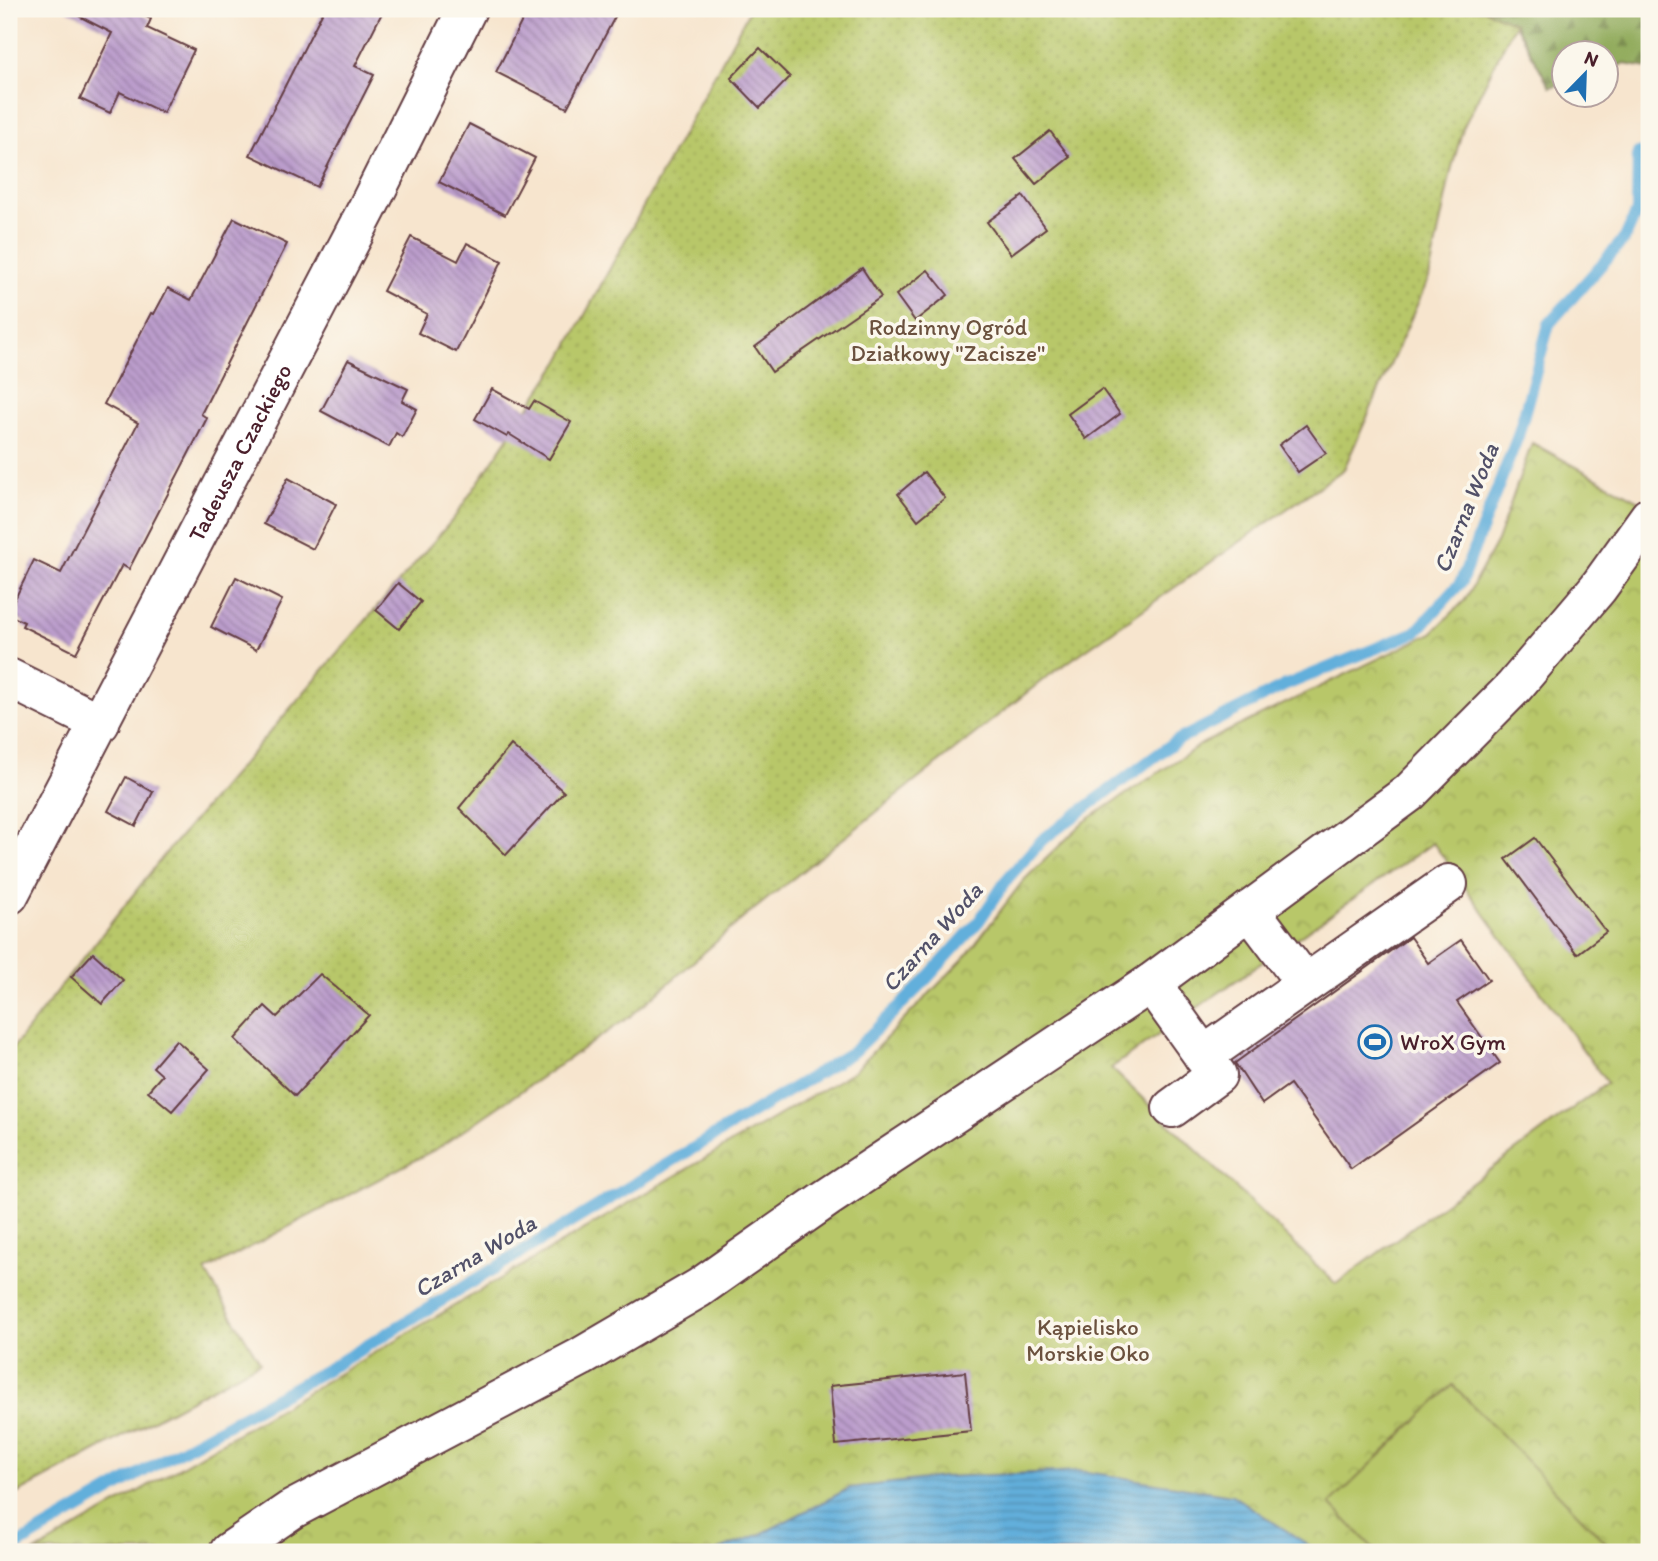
<svg xmlns="http://www.w3.org/2000/svg" width="1658" height="1561" font-family="Itim,sans-serif">
<style>
.forest{fill:url(#forest-firs);stroke:#6e6644;stroke-width:2}
.park{fill:url(#park-crowns);stroke:#81734a;stroke-width:2;fill-rule:evenodd}
.garden{fill:url(#garden-dots);stroke:#81734a;stroke-width:2}
.pitch{fill:#b8c769;stroke:#81734a;stroke-width:2}
.water{fill:url(#water-rules);stroke:#566783;stroke-width:2}
.lines{fill:none;stroke-linecap:round;stroke-linejoin:round}
.stream{stroke:#62afdb;stroke-width:12}
.building{fill:url(#building-back-hatch)}
.minor-casing{stroke:#643d43;stroke-width:42}
.minor{stroke:#fff;stroke-width:38}
.labels{text-anchor:middle;stroke-width:7;stroke-linejoin:round;paint-order:stroke}
.park-label{font-size:23px;fill:#6b513e;stroke:#fbf7ec}
.street-label{font-size:23px;fill:#4a1f2b;stroke:#fbf7ec}
.poi-label{font-size:23px;fill:#4a1f2b;stroke:#fbf7ec;text-anchor:start}
.water-label{font-size:24px;font-style:italic;fill:#525169;stroke:#fbf7ec}
</style>
<defs>
<pattern id="forest-firs" width="22" height="20" patternUnits="userSpaceOnUse" patternTransform="scale(1.75)"><rect width="22" height="20" fill="#92ac5d"/><path d="M5 1l3.5 6h-7zM16 11l3.5 6h-7z" fill="#798b4d"/></pattern>
<pattern id="park-crowns" width="20" height="18" patternUnits="userSpaceOnUse" patternTransform="scale(1.75)"><rect width="20" height="18" fill="#b8c769"/><path d="M2 6a3 3 0 1 1 6 0M12 15a3 3 0 1 1 6 0" fill="none" stroke="#a0aa5b"/></pattern>
<pattern id="garden-dots" width="8" height="8" patternUnits="userSpaceOnUse" patternTransform="scale(1.75)"><rect width="8" height="8" fill="#b8c769"/><path d="M2 2h.1M6 6h.1" fill="none" stroke="#a0aa5b" stroke-width="1.8" stroke-linecap="round"/></pattern>
<pattern id="water-rules" width="6" height="5" patternUnits="userSpaceOnUse" patternTransform="scale(1.75)"><rect width="6" height="5" fill="#62afdb"/><path d="M0 2.5h6" fill="none" stroke="#538eb2"/></pattern>
<pattern id="building-back-hatch" width="6" height="6" patternUnits="userSpaceOnUse" patternTransform="scale(1.75)"><rect width="6" height="6" fill="#bb9dcc"/><path d="M-1 5l2 2M0 0l6 6M5-1l2 2" fill="none" stroke="#9a7fa6"/></pattern>
</defs>
<rect width="100%" height="100%" fill="#fbf7ec"/>
<filter id="ink" filterUnits="userSpaceOnUse"><feTurbulence type="fractalNoise" baseFrequency=".0143" numOctaves="2"/><feDisplacementMap in="SourceGraphic" scale="14" xChannelSelector="R" yChannelSelector="G"/><feConvolveMatrix kernelMatrix="1 2 1 2 8 2 1 2 1" color-interpolation-filters="sRGB"/></filter>
<filter id="wash" filterUnits="userSpaceOnUse"><feTurbulence type="fractalNoise" baseFrequency=".00686" numOctaves="4" result="noise"/><feDisplacementMap in="SourceGraphic" scale="28" xChannelSelector="R" yChannelSelector="G"/><feGaussianBlur stdDeviation="1.57" result="paint"/><feColorMatrix in="noise" values="0 0 0 0 0 0 0 0 0 0 0 0 0 0 0 0 0 1.4 0 .05"/><feComposite in="paint" operator="in"/></filter>
<g filter="url(#wash)">
<rect width="100%" height="100%" fill="#f7e5ce"/>
<path class="forest" d="M 1482,9 L 1649,9 L 1649,68 L 1624,64 L 1606,70 L 1606,52 L 1564,52 L 1563,83 L 1550,87 L 1515,24 Z"/>
<path class="park" d="M 1532,443 L 1649,506 L 1649,1552 L 35,1552 L 854,1071 L 966,956 L 1023,881 L 1084,822 L 1203,743 L 1432,633 L 1465,600 L 1497,541 ZM 1433,843 L 1607,1083 L 1336,1284 L 1111,1068 Z"/>
<path class="garden" d="M 750,9 L 1482,9 L 1515,23 L 1463,128 L 1451,171 L 1429,278 L 1344,469 L 1044,679 L 747,915 L 632,1015 L 438,1148 L 205,1271 L 260,1362 L 9,1498 L 9,1053 L 165,854 L 454,518 L 560,361 Z"/>
<path class="pitch" d="M 1453,1385 L 1615,1552 L 1377,1552 L 1330,1504 Z"/>
<path class="water" d="M 1081,1471 L 1232,1495 L 1319,1552 L 714,1552 L 761,1534 L 850,1488 L 942,1477 Z"/>
<g class="lines">
<path class="stream" d="M 9,1550 L 161,1461 L 335,1365 L 854,1051 L 922,984 L 979,921 L 1008,878 L 1042,840 L 1176,741 L 1286,685 L 1416,632 L 1461,582 L 1518,436 L 1549,324 L 1625,238 L 1637,211 L 1638,153"/>
</g>
<g id="blocks">
<g class="building">
<path d="M 65,9 L 130,9 L 151,19 L 147,28 L 194,50 L 163,113 L 120,92 L 110,113 L 80,99 L 112,33 Z"/>
<path d="M 324,9 L 384,9 L 355,66 L 374,75 L 317,187 L 250,155 Z"/>
<path d="M 528,9 L 619,9 L 567,108 L 496,72 Z"/>
<path d="M 760,48 L 790,77 L 760,108 L 731,78 Z"/>
<path d="M 469,124 L 535,158 L 505,215 L 439,182 Z"/>
<path d="M 1050,131 L 1070,157 L 1036,184 L 1015,159 Z"/>
<path d="M 1023,196 L 1046,228 L 1011,254 L 987,222 Z"/>
<path d="M 234,218 L 287,244 L 201,414 L 207,418 L 188,455 L 129,569 L 122,565 L 76,653 L 22,626 L 24,622 L 9,615 L 9,611 L 34,560 L 61,573 L 138,423 L 104,404 L 151,313 L 154,314 L 168,288 L 191,300 Z"/>
<path d="M 411,237 L 458,261 L 467,243 L 502,261 L 456,352 L 418,333 L 427,314 L 383,291 Z"/>
<path d="M 862,268 L 881,297 L 772,372 L 755,347 Z"/>
<path d="M 928,270 L 948,295 L 915,321 L 896,295 Z"/>
<path d="M 348,360 L 408,389 L 402,401 L 417,409 L 402,437 L 396,433 L 389,447 L 321,411 Z"/>
<path d="M 492,389 L 529,409 L 534,401 L 571,422 L 549,459 L 509,434 L 507,437 L 475,419 Z"/>
<path d="M 1102,389 L 1120,414 L 1086,439 L 1068,414 Z"/>
<path d="M 1306,425 L 1326,453 L 1298,472 L 1279,445 Z"/>
<path d="M 924,472 L 945,498 L 918,520 L 898,494 Z"/>
<path d="M 288,478 L 336,504 L 313,549 L 264,524 Z"/>
<path d="M 236,577 L 282,600 L 256,650 L 211,627 Z"/>
<path d="M 398,583 L 421,602 L 399,629 L 376,610 Z"/>
<path d="M 511,745 L 564,792 L 506,855 L 459,808 Z"/>
<path d="M 126,777 L 153,792 L 136,826 L 108,811 Z"/>
<path d="M 1535,838 L 1606,932 L 1577,954 L 1506,859 Z"/>
<path d="M 1410,937 L 1428,963 L 1461,940 L 1489,980 L 1457,1002 L 1500,1063 L 1351,1169 L 1290,1084 L 1262,1104 L 1235,1063 Z"/>
<path d="M 93,953 L 123,980 L 102,1004 L 71,977 Z"/>
<path d="M 320,974 L 369,1015 L 295,1096 L 235,1039 L 265,1006 L 277,1017 Z"/>
<path d="M 176,1040 L 209,1069 L 172,1111 L 148,1091 L 162,1075 L 153,1067 Z"/>
<path d="M 965,1372 L 971,1431 L 836,1445 L 830,1386 Z"/>
</g>
</g>
</g>
<g filter="url(#ink)">
<use href="#blocks" fill-opacity="0" stroke="#643d43" stroke-width="2"/>
<g class="lines">
<defs>
<g id="minor">
<path d="M 9,678 L 100,723"/>
<path id="s1" d="M 9,895 L 367,209 L 467,9"/>
<path d="M 1250,910 L 1305,983"/>
<path d="M 1151,983 L 1217,1075 L 1172,1108"/>
<path d="M 1203,1056 L 1448,884"/>
<path d="M 229,1552 L 291,1510 L 581,1357 L 699,1288 L 827,1198 L 1151,983 L 1409,793 L 1514,687 L 1598,588 L 1649,517"/>
</g>
</defs>
<use href="#minor" class="minor-casing"/>
<use href="#minor" class="minor"/>
</g>
</g>
<defs>
<symbol id="stadium-ring" viewBox="-11 -11 22 22"><circle r="9.5" fill="#fbf7ec" stroke="#1f6fb2" stroke-width="1.5"/><path d="M0-5a6.5 5 0 1 0 0 10a6.5 5 0 1 0 0-10ZM-3.5-1.8h7v3.6h-7Z" fill="#1f6fb2"/></symbol>
</defs>
<g fill-rule="evenodd">
<use href="#stadium-ring" x="1356" y="1023" width="38" height="38"/>
</g>
<g class="labels">
<g class="park-label">
<text x="948" y="335">Rodzinny Ogród<tspan x="948" dy="26">Działkowy "Zacisze"</tspan></text>
<text x="1088" y="1335">Kąpielisko<tspan x="1088" dy="26">Morskie Oko</tspan></text>
</g>
<g class="street-label">
<text dy="8" stroke="none"><textPath href="#s1" startOffset="499">Tadeusza Czackiego</textPath></text>
</g>
<g class="poi-label">
<text x="1400" y="1050">WroX Gym</text>
</g>
<g class="water-label">
<text transform="translate(1466 508) rotate(-68)" y="8">Czarna Woda</text>
<text transform="translate(932 937) rotate(-48)" y="8">Czarna Woda</text>
<text transform="translate(475 1256) rotate(-31)" y="8">Czarna Woda</text>
</g>
</g>
<rect width="1658" height="1561" fill="none" stroke="#fbf7ec" stroke-width="35"/>
<g transform="translate(1585 74) rotate(23)"><circle r="33" fill="#fbf7ec" stroke="#b4a19f" stroke-width="2"/>
<path d="M0-5L12 26L0 18L-12 26Z" fill="#1f6fb2"/>
<text y="-10" font-size="19" font-weight="bold" text-anchor="middle" fill="#4a1f2b">N</text>
</g>
</svg>
